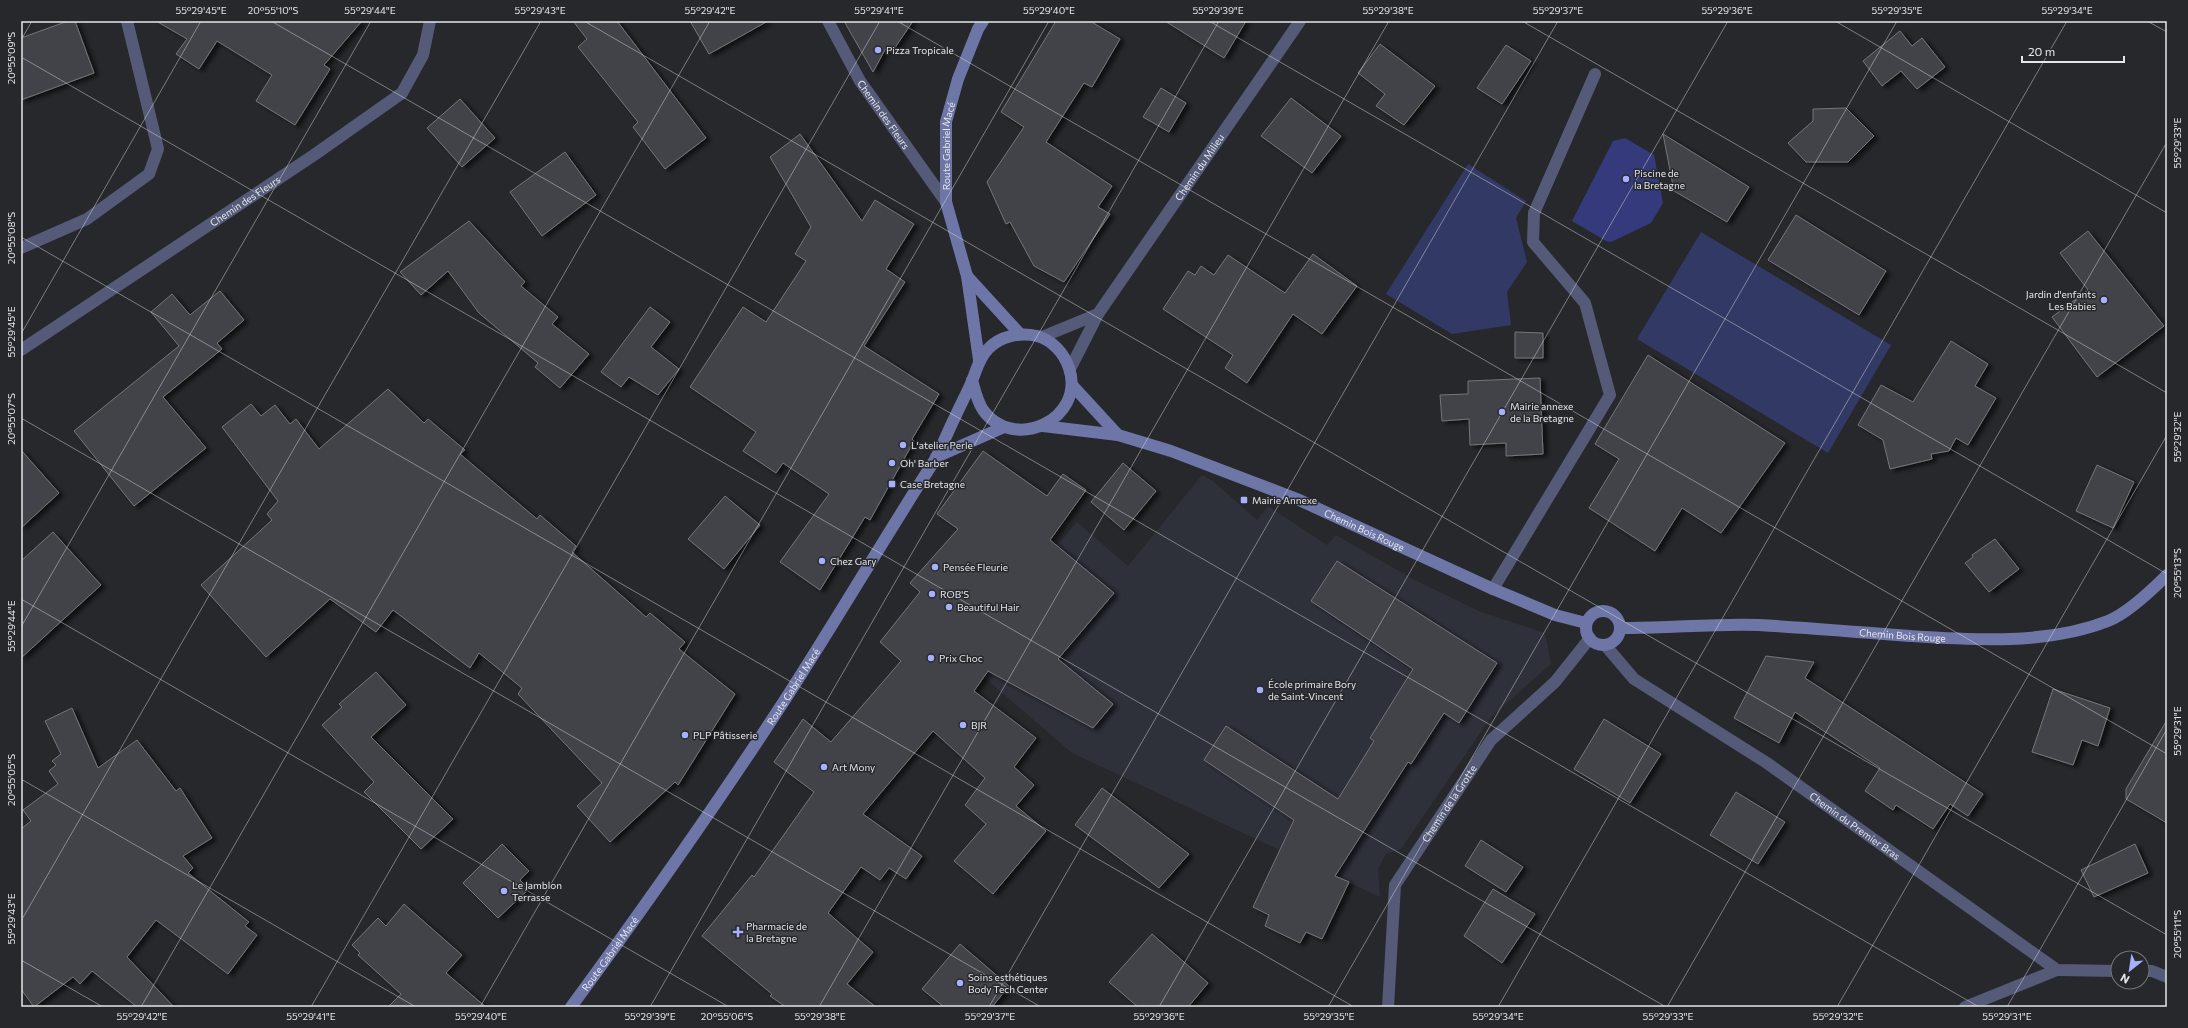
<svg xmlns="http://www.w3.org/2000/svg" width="2188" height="1028" font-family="Commissioner,sans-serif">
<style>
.built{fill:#2e303a}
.green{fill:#333965}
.water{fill:#353a7d}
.building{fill:#424348;stroke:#74757a;filter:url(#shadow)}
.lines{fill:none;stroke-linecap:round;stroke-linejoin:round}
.lane{stroke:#555a79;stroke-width:12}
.street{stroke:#555a79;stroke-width:12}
.secondary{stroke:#6d76a7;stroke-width:12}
.ticks{fill:none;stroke:#e5e6e9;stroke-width:1;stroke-opacity:0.45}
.poi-dot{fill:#a5b1fc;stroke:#27282c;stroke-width:1.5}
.labels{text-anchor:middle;stroke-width:3;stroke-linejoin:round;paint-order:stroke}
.poi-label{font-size:10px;fill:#e5e6e9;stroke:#27282c;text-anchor:start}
.street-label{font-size:10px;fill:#e5e6e9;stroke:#27282c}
.neatline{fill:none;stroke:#e5e6e9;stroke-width:1.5}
.ticks-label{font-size:10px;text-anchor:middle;fill:#e5e6e9}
</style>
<defs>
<filter id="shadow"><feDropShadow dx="4.5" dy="2.5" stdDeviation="2" flood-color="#0009"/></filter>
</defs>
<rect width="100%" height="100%" fill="#27282c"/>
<path class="built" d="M 1202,475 L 1213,481 L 1257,520 L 1268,506 L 1327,545 L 1336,535 L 1415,580 L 1481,612 L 1545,633 L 1551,664 L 1491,717 L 1401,849 L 1386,854 L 1378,869 L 1380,897 L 1072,753 L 937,637 L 1028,580 L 1077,522 L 1128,566 Z"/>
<g class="green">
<path d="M 1468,164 L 1526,201 L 1516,218 L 1527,262 L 1507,292 L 1511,325 L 1452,334 L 1386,294 Z"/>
<path d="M 1701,232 L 1891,345 L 1828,453 L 1637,339 Z"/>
</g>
<path class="water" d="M 1625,138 L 1654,155 L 1663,203 L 1651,223 L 1611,242 L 1606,241 L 1572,221 L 1613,141 Z"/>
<g class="building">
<path d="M 68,21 L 75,21 L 94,73 L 21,100 L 21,38 Z"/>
<path d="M 156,21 L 362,21 L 324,65 L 330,69 L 295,125 L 256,101 L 272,75 L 217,41 L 199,69 L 176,54 L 187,39 Z"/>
<path d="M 573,21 L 617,21 L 706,138 L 665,169 L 633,127 L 638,122 L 578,47 L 587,39 Z"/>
<path d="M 690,21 L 768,21 L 709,54 Z"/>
<path d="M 844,21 L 913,21 L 892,52 L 886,48 L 873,72 Z"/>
<path d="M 1056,21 L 1090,21 L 1120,39 L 1092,87 L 1084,83 L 1046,142 L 1112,186 L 1098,207 L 1110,214 L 1064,282 L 1034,266 L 1010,222 L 1006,224 L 987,182 L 1024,127 L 1001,112 Z"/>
<path d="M 1165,21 L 1246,21 L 1224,58 Z"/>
<path d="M 1900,31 L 1912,46 L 1922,38 L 1945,67 L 1917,89 L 1901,71 L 1882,86 L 1863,61 Z"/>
<path d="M 1380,44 L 1435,86 L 1404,125 L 1376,106 L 1385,94 L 1358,73 Z"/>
<path d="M 1506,45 L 1531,61 L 1502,104 L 1477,88 Z"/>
<path d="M 1161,88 L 1186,103 L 1169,132 L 1143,117 Z"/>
<path d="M 1291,98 L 1341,136 L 1312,173 L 1261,136 Z"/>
<path d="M 460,99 L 495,138 L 462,167 L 427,128 Z"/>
<path d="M 1846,108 L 1874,136 L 1848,162 L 1806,162 L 1788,143 L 1813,121 L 1813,109 Z"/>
<path d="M 800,134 L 862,221 L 875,200 L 914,224 L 886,269 L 905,282 L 864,346 L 939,394 L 912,439 L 914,441 L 870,520 L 865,517 L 820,590 L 780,562 L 829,494 L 783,463 L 776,473 L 743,451 L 756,432 L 690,387 L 743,307 L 766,322 L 806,261 L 795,254 L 811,227 L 770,157 Z"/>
<path d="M 1663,134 L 1749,187 L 1727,222 L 1674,191 Z"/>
<path d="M 565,152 L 596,195 L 542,236 L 510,192 Z"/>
<path d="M 1796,215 L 1886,271 L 1859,315 L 1768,260 Z"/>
<path d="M 469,221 L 525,282 L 521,286 L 558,317 L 552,324 L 589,354 L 560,388 L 535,367 L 538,363 L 479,313 L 448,271 L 421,295 L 400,272 Z"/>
<path d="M 2088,231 L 2164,326 L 2097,377 L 2052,317 L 2088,290 L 2060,253 Z"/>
<path d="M 1313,254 L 1357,286 L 1322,334 L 1293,314 L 1247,383 L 1225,368 L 1233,355 L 1163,309 L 1188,271 L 1195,275 L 1201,266 L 1214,275 L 1228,255 L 1285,293 Z"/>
<path d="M 220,291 L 244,320 L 217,343 L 222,349 L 163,397 L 206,448 L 134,506 L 74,431 L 179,346 L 151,312 L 172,294 L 190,315 Z"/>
<path d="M 650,307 L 670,322 L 651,347 L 679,369 L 658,395 L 629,377 L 621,387 L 601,372 Z"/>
<path d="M 1515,332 L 1543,333 L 1543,358 L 1515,358 Z"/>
<path d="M 1951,341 L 1988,364 L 1975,386 L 1996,398 L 1968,445 L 1956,438 L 1949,451 L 1931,454 L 1932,459 L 1890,469 L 1883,440 L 1858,425 L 1881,385 L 1913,402 Z"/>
<path d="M 1648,355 L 1785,443 L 1721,533 L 1682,508 L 1655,551 L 1589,508 L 1619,459 L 1595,444 Z"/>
<path d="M 1540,378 L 1543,454 L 1506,456 L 1506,443 L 1470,445 L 1469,419 L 1442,421 L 1440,395 L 1468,394 L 1468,381 Z"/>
<path d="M 388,389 L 424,423 L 428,419 L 465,450 L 460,454 L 537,519 L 540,515 L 576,546 L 572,552 L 646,617 L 650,613 L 685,642 L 679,649 L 735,694 L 678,785 L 675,782 L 610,842 L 577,806 L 602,783 L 518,694 L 522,688 L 479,653 L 470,668 L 393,610 L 376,632 L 330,599 L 266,657 L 201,585 L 272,520 L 267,514 L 278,501 L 222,427 L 251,404 L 261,416 L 275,405 L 290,424 L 296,419 L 319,449 Z"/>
<path d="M 21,450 L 59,493 L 21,528 Z"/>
<path d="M 983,451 L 1047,496 L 1063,474 L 1086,490 L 1050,540 L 1114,593 L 1058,659 L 1113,704 L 1093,728 L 988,671 L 974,691 L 1036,738 L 1014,767 L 1034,785 L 1016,806 L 1046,831 L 993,894 L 954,861 L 986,824 L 965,805 L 985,778 L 933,731 L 863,814 L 922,856 L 906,879 L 889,868 L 880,880 L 861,867 L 828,913 L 873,952 L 847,984 L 876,1007 L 786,1007 L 770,996 L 772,994 L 702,936 L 752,875 L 754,877 L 814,792 L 774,762 L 803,719 L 831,742 L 901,661 L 880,642 L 920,592 L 910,583 L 958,529 L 937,514 Z"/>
<path d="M 1123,463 L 1156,491 L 1124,530 L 1091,502 Z"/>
<path d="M 2097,465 L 2134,482 L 2113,528 L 2076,511 Z"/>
<path d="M 725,496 L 760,525 L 724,569 L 688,539 Z"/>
<path d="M 53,532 L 101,585 L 21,658 L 21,561 Z"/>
<path d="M 1995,539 L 2019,569 L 1989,592 L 1965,563 L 1973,557 L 1972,555 Z"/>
<path d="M 1337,561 L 1497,663 L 1459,723 L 1444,713 L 1411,764 L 1408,762 L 1335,876 L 1349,882 L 1322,939 L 1306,932 L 1300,943 L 1265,926 L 1269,915 L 1253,907 L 1294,820 L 1204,760 L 1226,726 L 1338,799 L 1374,741 L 1370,738 L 1413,669 L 1311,601 Z"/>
<path d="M 1766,656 L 1814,662 L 1805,678 L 1983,794 L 1968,816 L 1950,804 L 1933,829 L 1896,805 L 1893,810 L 1865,791 L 1880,768 L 1795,712 L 1779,743 L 1734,718 Z"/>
<path d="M 376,672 L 406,705 L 371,737 L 453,819 L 421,849 L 364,792 L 374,782 L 322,725 L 342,707 L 339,704 Z"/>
<path d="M 2053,689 L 2110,708 L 2098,746 L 2082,740 L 2073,765 L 2032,752 Z"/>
<path d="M 72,708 L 98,768 L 137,740 L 176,791 L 180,788 L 212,838 L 183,856 L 193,868 L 188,873 L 249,922 L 245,926 L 257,935 L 228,974 L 156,920 L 127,957 L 174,1007 L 137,1007 L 92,971 L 80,984 L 73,977 L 34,1007 L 21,989 L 21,829 L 31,821 L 23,810 L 58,784 L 49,771 L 56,765 L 52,761 L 61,754 L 45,721 Z"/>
<path d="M 1604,719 L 1661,754 L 1630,803 L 1574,769 Z"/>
<path d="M 2167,720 L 2167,823 L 2126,799 L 2126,789 Z"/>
<path d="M 1102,788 L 1189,854 L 1159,888 L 1075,825 Z"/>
<path d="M 1736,792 L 1785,822 L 1758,864 L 1710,835 Z"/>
<path d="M 1481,840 L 1523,867 L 1506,892 L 1465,866 Z"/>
<path d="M 502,844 L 529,871 L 520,880 L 529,889 L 498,918 L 463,883 Z"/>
<path d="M 2135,844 L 2148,873 L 2094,897 L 2081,870 Z"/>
<path d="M 1493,889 L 1535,914 L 1502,963 L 1464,936 Z"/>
<path d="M 404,904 L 462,955 L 446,973 L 486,1007 L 388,1007 L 401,994 L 358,955 L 360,953 L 352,945 L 378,918 L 386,926 Z"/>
<path d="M 1152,934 L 1208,983 L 1188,1007 L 1138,1007 L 1109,982 Z"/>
<path d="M 960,944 L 1009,986 L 992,1007 L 944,1007 L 922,989 Z"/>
</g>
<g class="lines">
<path class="lane" d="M 1493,589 L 1610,395 L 1585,303 L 1533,242 L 1534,213 L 1595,74"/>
<g class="street">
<path id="s1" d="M 828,21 L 860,81 L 946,202"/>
<path d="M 21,248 L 87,219 L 149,174 L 158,149 L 127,21"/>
<path d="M 1042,337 L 1098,314"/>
<path id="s2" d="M 21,350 L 314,155 L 402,93 L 423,55 L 430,21"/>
<path id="s3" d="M 1070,369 L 1098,314 L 1300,21"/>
<path id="s4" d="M 1605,645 L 1634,679 L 1767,763 L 2057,970 L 2118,971"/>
<path d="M 2142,971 L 2152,971 L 2167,977"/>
<path id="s5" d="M 1388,1007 L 1395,885 L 1491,740 L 1555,682 L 1590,638"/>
<path d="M 1965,1007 L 2057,970"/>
</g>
<g class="secondary">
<path d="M 967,276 L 1020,334"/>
<path id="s6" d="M 979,360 L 967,276 L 946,202 L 946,122 L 958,79 L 978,29 L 983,21"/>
<path d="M 1072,385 L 1118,435"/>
<path id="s7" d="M 1043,426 L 1118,435 L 1171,451 L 1297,499 L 1493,589 L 1555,615 L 1586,623"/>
<path d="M 936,457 L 1004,427"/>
<circle cx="1603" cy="628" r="17"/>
<path id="s8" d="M 1620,628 C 1666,629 1712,623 1759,625 C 1809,628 1860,632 1910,636 C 1973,640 2047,645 2108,621 C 2128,613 2152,590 2167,575"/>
<path id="s9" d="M 571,1007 C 646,905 719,801 788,695 C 828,633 866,569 905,507 C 915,490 926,474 936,458 C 943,444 949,429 956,415 C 961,404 967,393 972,381 C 977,369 979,358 988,349 C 1000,336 1020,332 1037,336 C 1052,340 1064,353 1069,368 C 1086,419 1014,453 983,410 C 977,401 975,391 972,380"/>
</g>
</g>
<path class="ticks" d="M 271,21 L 1979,1007M 584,21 L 2167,935M 897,21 L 2167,754M 1209,21 L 2167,574M 1522,21 L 2167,393M 1835,21 L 2167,213M 2147,21 L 2167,32M 21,40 L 32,21M 21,57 L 1666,1007M 21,237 L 1354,1007M 21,334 L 201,21M 21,418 L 1041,1007M 21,599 L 729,1007M 21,627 L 371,21M 21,779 L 416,1007M 21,921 L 541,21M 21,960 L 103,1007M 141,1007 L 710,21M 311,1007 L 880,21M 480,1007 L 1049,21M 650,1007 L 1219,21M 819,1007 L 1389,21M 989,1007 L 1558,21M 1159,1007 L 1728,21M 1328,1007 L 1897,21M 1498,1007 L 2067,21M 1667,1007 L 2167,142M 1837,1007 L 2167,435M 2007,1007 L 2167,729"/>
<g class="poi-dot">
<circle cx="878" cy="50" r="4"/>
<circle cx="1626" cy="179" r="4"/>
<circle cx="2104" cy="300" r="4"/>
<circle cx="1502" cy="412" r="4"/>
<circle cx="903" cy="445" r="4"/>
<circle cx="892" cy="463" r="4"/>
<rect x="888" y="480" width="8" height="8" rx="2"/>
<rect x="1240" y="496" width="8" height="8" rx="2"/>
<circle cx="822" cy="561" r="4"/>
<circle cx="935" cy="567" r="4"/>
<circle cx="932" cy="594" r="4"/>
<circle cx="949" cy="607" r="4"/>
<circle cx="931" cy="658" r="4"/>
<circle cx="1260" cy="690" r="4"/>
<circle cx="963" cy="725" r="4"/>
<circle cx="685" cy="735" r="4"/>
<circle cx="824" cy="767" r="4"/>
<circle cx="504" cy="891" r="4"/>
<path d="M736 926h4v4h4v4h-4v4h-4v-4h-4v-4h4z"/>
<circle cx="960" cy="983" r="4"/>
</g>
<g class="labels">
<g class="poi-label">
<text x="886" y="54">Pizza Tropicale</text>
<text x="1634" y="177">Piscine de<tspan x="1634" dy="12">la Bretagne</tspan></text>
<text x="2096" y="298" text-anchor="end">Jardin d'enfants<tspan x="2096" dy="12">Les Babies</tspan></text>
<text x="1510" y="410">Mairie annexe<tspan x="1510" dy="12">de la Bretagne</tspan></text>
<text x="911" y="449">L'atelier Perle</text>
<text x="900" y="467">Oh' Barber</text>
<text x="900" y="488">Case Bretagne</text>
<text x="1252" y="504">Mairie Annexe</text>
<text x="830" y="565">Chez Gary</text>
<text x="943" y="571">Pensée Fleurie</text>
<text x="940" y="598">ROB'S</text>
<text x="957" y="611">Beautiful Hair</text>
<text x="939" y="662">Prix Choc</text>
<text x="1268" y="688">École primaire Bory<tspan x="1268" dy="12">de Saint-Vincent</tspan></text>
<text x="971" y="729">BJR</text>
<text x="693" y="739">PLP Pâtisserie</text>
<text x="832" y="771">Art Mony</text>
<text x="512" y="889">Le Jamblon<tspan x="512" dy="12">Terrasse</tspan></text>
<text x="746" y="930">Pharmacie de<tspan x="746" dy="12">la Bretagne</tspan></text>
<text x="968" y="981">Soins esthétiques<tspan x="968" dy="12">Body Tech Center</tspan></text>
</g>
<g class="street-label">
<text dy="4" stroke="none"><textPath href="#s1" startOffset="109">Chemin des Fleurs</textPath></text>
<text dy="4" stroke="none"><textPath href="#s6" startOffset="218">Route Gabriel Macé</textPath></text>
<text dy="4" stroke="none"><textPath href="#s3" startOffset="240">Chemin du Milieu</textPath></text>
<text dy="4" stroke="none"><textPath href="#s2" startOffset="269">Chemin des Fleurs</textPath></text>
<text dy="4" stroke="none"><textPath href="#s7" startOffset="340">Chemin Bois Rouge</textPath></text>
<text dy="4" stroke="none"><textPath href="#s8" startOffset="283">Chemin Bois Rouge</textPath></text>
<text dy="4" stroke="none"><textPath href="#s9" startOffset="390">Route Gabriel Macé</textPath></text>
<text dy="4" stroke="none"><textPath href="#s5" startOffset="220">Chemin de la Grotte</textPath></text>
<text dy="4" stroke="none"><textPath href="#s4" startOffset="310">Chemin du Premier Bras</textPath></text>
<text dy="4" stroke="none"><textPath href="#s9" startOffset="66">Route Gabriel Macé</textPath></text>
</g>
</g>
<rect width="2188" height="1028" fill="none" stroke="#27282c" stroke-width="44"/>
<g transform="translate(2130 970) rotate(210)"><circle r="19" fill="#27282c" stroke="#737478"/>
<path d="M0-3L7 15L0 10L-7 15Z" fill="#a5b1fc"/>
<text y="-6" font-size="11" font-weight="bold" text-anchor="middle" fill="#e5e6e9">N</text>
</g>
<path d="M2022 56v6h102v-6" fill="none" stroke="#e5e6e9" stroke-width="2"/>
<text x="2028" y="56" font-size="12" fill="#e5e6e9" stroke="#27282c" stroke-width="3" paint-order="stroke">20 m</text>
<rect x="22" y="22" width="2144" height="984" class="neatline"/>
<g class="ticks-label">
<text x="201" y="14">55°29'45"E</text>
<text x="273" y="14">20°55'10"S</text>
<text x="370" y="14">55°29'44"E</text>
<text x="540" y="14">55°29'43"E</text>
<text x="710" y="14">55°29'42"E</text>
<text x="879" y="14">55°29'41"E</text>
<text x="1049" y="14">55°29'40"E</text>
<text x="1218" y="14">55°29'39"E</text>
<text x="1388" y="14">55°29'38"E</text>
<text x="1558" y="14">55°29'37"E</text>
<text x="1727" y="14">55°29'36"E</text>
<text x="1897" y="14">55°29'35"E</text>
<text x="2067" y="14">55°29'34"E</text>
<text transform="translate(11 58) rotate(-90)" y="4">20°55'09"S</text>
<text transform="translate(2177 143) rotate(-90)" y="4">55°29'33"E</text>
<text transform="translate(11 238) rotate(-90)" y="4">20°55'08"S</text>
<text transform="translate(11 332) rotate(-90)" y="4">55°29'45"E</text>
<text transform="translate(11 419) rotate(-90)" y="4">20°55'07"S</text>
<text transform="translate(2177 437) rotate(-90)" y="4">55°29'32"E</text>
<text transform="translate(2177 573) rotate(-90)" y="4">20°55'13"S</text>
<text transform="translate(11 626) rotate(-90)" y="4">55°29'44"E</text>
<text transform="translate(2177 731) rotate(-90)" y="4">55°29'31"E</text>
<text transform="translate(11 780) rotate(-90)" y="4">20°55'05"S</text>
<text transform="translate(11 919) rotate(-90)" y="4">55°29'43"E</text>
<text transform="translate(2177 934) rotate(-90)" y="4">20°55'11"S</text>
<text x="142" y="1020">55°29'42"E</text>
<text x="311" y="1020">55°29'41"E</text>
<text x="481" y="1020">55°29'40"E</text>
<text x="650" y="1020">55°29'39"E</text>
<text x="727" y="1020">20°55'06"S</text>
<text x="820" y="1020">55°29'38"E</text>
<text x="990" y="1020">55°29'37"E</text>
<text x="1159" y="1020">55°29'36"E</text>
<text x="1329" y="1020">55°29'35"E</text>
<text x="1498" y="1020">55°29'34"E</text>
<text x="1668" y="1020">55°29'33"E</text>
<text x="1838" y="1020">55°29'32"E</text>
<text x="2007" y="1020">55°29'31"E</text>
</g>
</svg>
